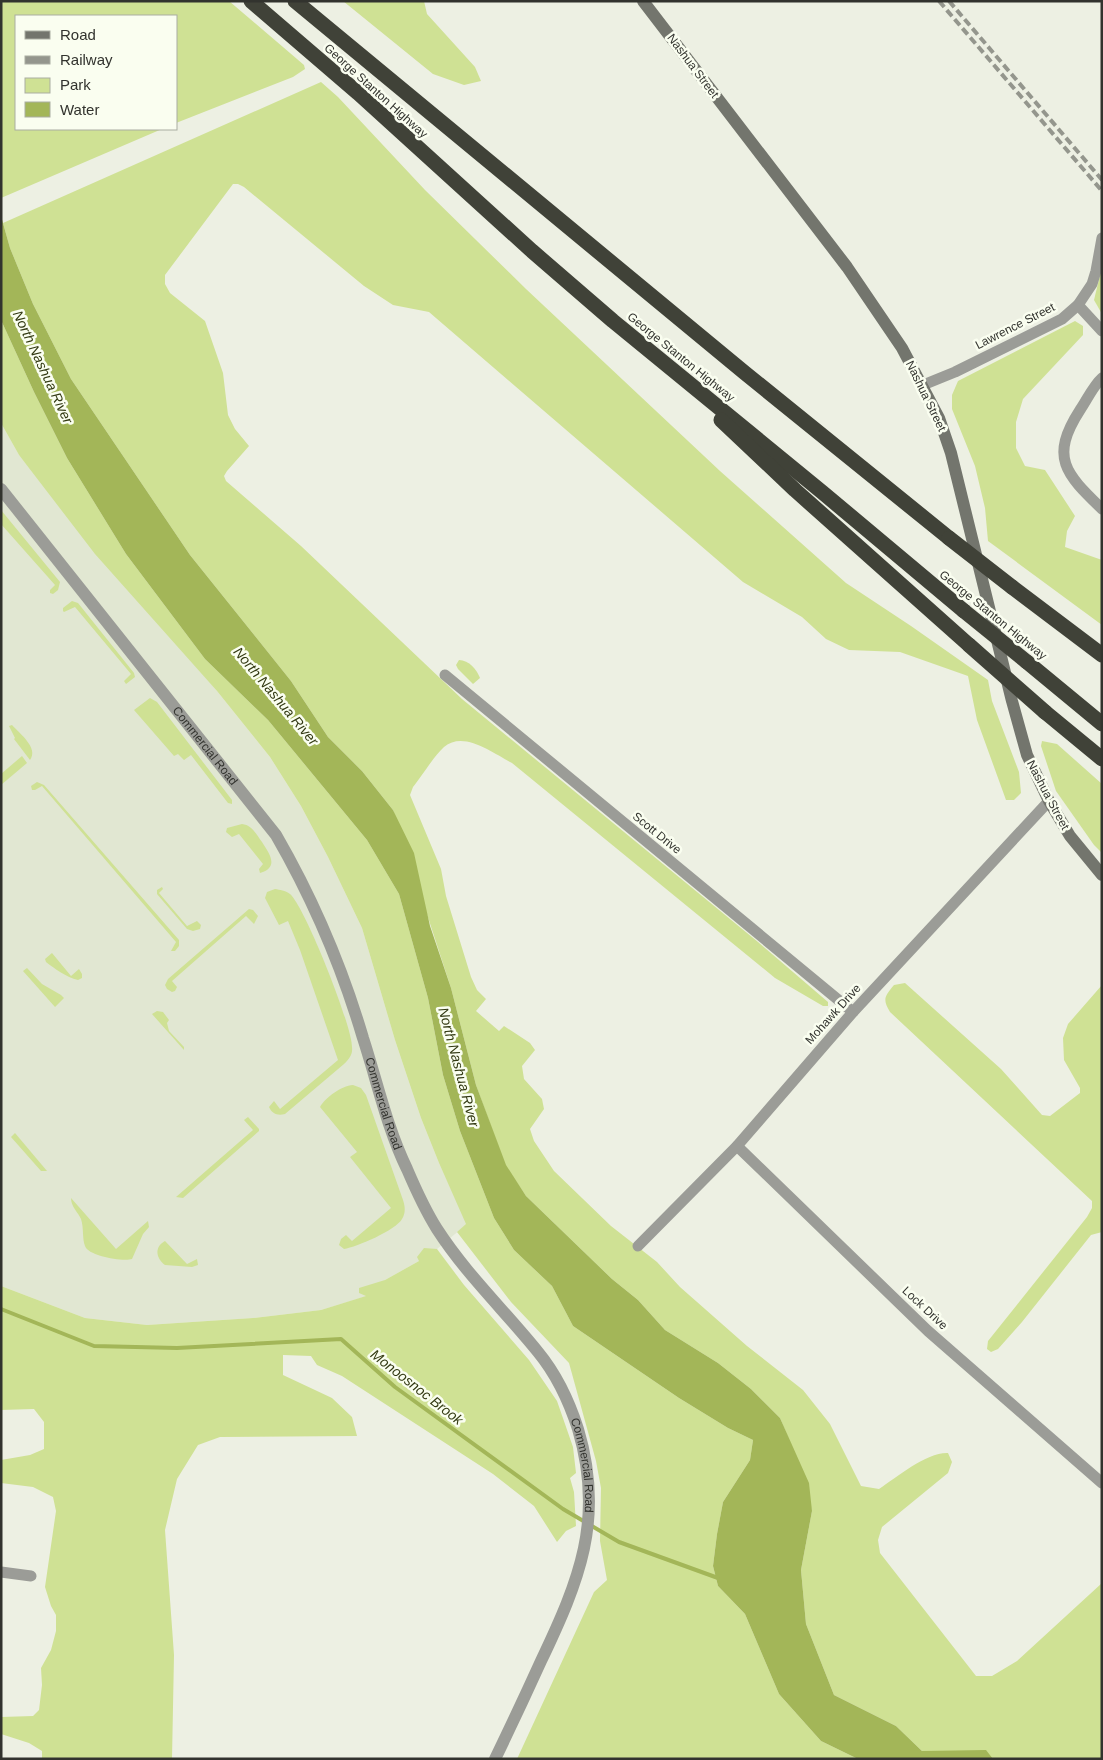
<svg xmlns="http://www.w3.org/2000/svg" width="1103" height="1760" font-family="Helvetica,sans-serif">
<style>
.built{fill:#e1e7d2}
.green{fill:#cfe194}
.water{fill:#a3b658}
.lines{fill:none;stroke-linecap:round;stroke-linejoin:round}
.stream{stroke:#a3b658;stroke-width:4}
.minor{stroke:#9b9c97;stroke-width:11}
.tertiary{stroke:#9b9c97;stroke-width:12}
.secondary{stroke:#73756d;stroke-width:12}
.motorway{stroke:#404238;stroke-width:15}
.rail{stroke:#94968d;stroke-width:4;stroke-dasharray:8 4;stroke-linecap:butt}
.motorway-bridge{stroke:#404238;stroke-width:15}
.labels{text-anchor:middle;stroke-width:5;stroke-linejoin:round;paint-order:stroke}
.street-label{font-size:12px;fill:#32332e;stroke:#fafef0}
.water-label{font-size:14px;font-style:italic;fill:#323912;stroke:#fafef0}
</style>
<rect width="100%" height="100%" fill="#edf0e3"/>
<path class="built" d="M 1,423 L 19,455 L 217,691 L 270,757 L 301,806 L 328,857 L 362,928 L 395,1040 L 421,1118 L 439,1163 L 467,1224 L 437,1249 L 419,1261 L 385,1280 L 367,1296 L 321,1310 L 253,1318 L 147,1325 L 85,1318 L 1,1286 Z"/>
<g class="green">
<path d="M 1,1 L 229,1 L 304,65 L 305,69 L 293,77 L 176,123 L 176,16 L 16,16 L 16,129 L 162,129 L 1,198 Z"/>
<path d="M 343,1 L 424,1 L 427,14 L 475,67 L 481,81 L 464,85 L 433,74 Z"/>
<path d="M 321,82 L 338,97 L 425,190 L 526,289 L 720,471 L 846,583 L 911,626 L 988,680 L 992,701 L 1019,772 L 1021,793 L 1014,800 L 1006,800 L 977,720 L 968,676 L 900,652 L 849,650 L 826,639 L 802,617 L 743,582 L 429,312 L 393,305 L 364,286 L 244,187 L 238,184 L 233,184 L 165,275 L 165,284 L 170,293 L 205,321 L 223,373 L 228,415 L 235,429 L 249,446 L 227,471 L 224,476 L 226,481 L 301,546 L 462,699 L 758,942 L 828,1002 L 828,1006 L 823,1006 L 775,978 L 512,763 C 494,754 464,730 444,747 C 434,756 422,776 413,787 L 410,795 L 441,869 L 446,896 L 471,977 L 477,990 L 486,999 L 476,1011 L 499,1031 L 504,1026 L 530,1043 L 535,1050 L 522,1066 L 524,1079 L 542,1099 L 544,1109 L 530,1129 L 534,1141 L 554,1171 L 611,1226 L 657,1262 L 680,1287 L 747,1346 L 803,1390 L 830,1424 L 861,1486 L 879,1489 C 897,1477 927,1452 948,1453 L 952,1462 L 948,1473 L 882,1527 L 878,1540 L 880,1553 L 976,1676 L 992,1676 L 1017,1661 L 1102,1583 L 1102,1759 L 954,1759 L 948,1751 L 922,1751 L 896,1726 L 834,1695 L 806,1624 L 801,1570 L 812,1511 L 793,1449 L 780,1418 L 751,1389 L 718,1363 L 665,1330 L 638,1300 L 612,1279 L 526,1196 L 505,1165 L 476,1085 L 451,988 L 393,810 L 362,771 L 328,737 L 291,681 L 190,555 L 71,379 L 33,304 L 10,248 L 3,223 Z"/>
<path d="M 1102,267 L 1102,314 L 1094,300 Z"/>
<path d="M 1,320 L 34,392 L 67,458 L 126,554 L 205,659 L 268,720 L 367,840 L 399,894 L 428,998 L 443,1075 L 460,1131 L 494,1218 L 514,1250 L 552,1286 L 573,1326 L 679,1398 L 728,1428 L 753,1440 L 750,1460 L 723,1502 L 717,1534 L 713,1566 L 718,1586 L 745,1614 L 779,1694 L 821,1741 L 858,1759 L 517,1759 L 594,1592 L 607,1580 L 600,1541 L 601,1488 L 596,1461 L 569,1363 L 511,1302 L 457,1232 L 466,1224 L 439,1163 L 421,1118 L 395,1040 L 362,928 L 328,857 L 301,806 L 270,757 L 217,691 L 95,554 L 19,455 L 1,423 Z"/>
<path d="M 1075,321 L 1083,326 L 1083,335 L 1023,399 L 1016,422 L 1016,448 L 1025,466 L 1045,470 L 1075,516 L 1067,531 L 1065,547 L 1102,560 L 1102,625 L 988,541 L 985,508 L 975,466 L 952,409 L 952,395 L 958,381 Z"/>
<path d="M 1,510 L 60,582 L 58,590 L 53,594 L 50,593 L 50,590 L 55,585 L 1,524 Z"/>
<path d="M 72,601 L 78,603 L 134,673 L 135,677 L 126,684 L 124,681 L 131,674 L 75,607 L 64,612 L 63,611 L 63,608 Z"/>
<path d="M 459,660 C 469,660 477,670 480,678 L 473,684 L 458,669 L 456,665 Z"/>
<path d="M 150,698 L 157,702 L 232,800 L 232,804 L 228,803 L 191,755 L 184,760 L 178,754 L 174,756 L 134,710 Z"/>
<path d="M 12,725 C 20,734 39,748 30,760 L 14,739 L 15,738 L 9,726 Z"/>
<path d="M 1042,741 L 1057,744 L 1102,784 L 1102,853 L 1094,845 L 1056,791 L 1041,746 Z"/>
<path d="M 22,756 L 27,763 L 1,785 L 1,774 Z"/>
<path d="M 37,782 L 44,785 L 179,940 L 179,946 L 175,951 L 171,951 L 176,942 L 42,786 L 35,790 L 32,790 L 31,786 Z"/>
<path d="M 242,824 C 252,825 256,834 262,842 C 269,853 280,867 260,873 L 259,869 L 263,864 L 239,834 L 232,837 L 226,832 L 227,828 Z"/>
<path d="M 162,887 L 163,889 L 159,893 L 187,926 L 197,921 L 201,925 L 200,929 L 193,931 L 187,929 L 157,894 L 157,890 Z"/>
<path d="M 275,889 C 280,890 285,890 290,894 C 305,907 352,1025 352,1047 C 353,1054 349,1059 344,1064 L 285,1114 C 278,1116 272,1114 269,1107 L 274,1101 L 280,1109 L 338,1060 L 300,950 L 288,921 L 279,925 L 265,898 L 267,892 Z"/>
<path d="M 249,909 L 253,910 L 258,916 L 254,924 L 246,916 L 172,981 L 177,987 L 175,991 L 172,992 L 167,989 L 165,985 L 168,979 Z"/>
<path d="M 52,953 L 71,976 L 79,969 L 82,974 L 82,978 L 78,980 C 66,977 55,969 46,962 L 45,959 Z"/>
<path d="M 27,968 L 42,984 L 61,995 L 64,998 L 55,1007 L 23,971 Z"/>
<path d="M 905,983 L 1001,1069 L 1042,1115 L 1050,1116 L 1080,1093 L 1080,1088 L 1064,1060 L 1063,1038 L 1068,1024 L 1102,985 L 1102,1232 L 1091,1235 L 1022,1322 L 998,1349 L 991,1352 L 987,1349 L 988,1341 L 1087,1217 L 1092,1208 L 1092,1201 L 890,1012 C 882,999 885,996 894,985 Z"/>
<path d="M 157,1011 L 163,1012 L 169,1020 L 167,1023 L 169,1031 L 184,1047 L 184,1050 L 152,1014 Z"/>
<path d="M 353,1085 L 361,1088 L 366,1095 L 403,1200 C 405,1206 406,1213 402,1219 C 396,1230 357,1247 344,1249 L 339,1245 L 341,1239 L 346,1235 L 352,1241 L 391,1208 L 350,1157 L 357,1152 L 320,1107 C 326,1097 341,1086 353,1085 Z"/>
<path d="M 248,1117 L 259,1129 L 259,1131 L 183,1198 L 176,1197 L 253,1130 L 244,1120 Z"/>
<path d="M 15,1133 L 47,1171 L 41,1171 L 11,1137 Z"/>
<path d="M 71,1198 L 116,1249 L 148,1221 L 149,1227 L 143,1234 L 132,1259 C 123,1262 88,1256 85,1246 C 82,1238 84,1228 81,1219 C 78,1212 71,1207 71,1198 Z"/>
<path d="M 165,1241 L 187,1264 L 197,1259 L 198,1265 L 192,1267 L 165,1265 C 156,1258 154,1247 165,1241 Z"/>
<path d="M 424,1248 L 437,1249 L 464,1285 L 529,1360 L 557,1401 L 573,1447 L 576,1473 L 570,1478 L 574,1492 L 576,1526 L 566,1531 L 557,1542 L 534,1506 L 493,1474 L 342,1376 L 317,1365 L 311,1356 L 283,1355 L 283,1375 L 332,1398 L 352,1417 L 357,1436 L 220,1437 L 198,1445 L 177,1479 L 165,1530 L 174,1655 L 172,1759 L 42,1759 L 42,1751 L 29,1743 L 1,1734 L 1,1717 L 33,1716 L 39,1710 L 42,1685 L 41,1668 L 51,1650 L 56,1631 L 56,1615 L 51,1606 L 45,1587 L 56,1511 L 53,1497 L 33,1487 L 1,1483 L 1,1460 L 30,1455 L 44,1449 L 44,1422 L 34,1409 L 1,1410 L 1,1286 L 85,1318 L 147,1325 L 253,1318 L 321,1310 L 366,1296 L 359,1293 L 359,1288 L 385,1280 L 419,1261 L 417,1257 Z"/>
</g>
<path class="water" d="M 1,216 L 10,248 L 33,304 L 71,379 L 190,555 L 291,681 L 328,737 L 362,771 L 393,810 L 414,853 L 430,926 L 451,988 L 476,1085 L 506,1165 L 526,1196 L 612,1279 L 638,1300 L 665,1330 L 718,1363 L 751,1389 L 780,1418 L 809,1483 L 812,1511 L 801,1570 L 806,1624 L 834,1695 L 896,1726 L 922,1751 L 986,1750 L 993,1759 L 858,1759 L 821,1741 L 779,1694 L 745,1614 L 718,1586 L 713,1566 L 717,1534 L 723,1502 L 750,1460 L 753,1440 L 728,1428 L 679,1398 L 573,1326 L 552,1286 L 514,1250 L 494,1218 L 460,1131 L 443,1075 L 428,998 L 399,894 L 367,840 L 268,720 L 205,659 L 126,554 L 67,458 L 34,392 L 1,320 Z"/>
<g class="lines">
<path class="stream" d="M 1,1309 L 94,1346 L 177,1348 L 341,1339 L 395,1387 L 563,1509 L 619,1542 L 718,1578"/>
<g class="minor">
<path d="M 1078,305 L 1102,331"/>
<path d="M 1102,378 C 1093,386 1087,400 1080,410 C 1049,458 1066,474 1102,509"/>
<path d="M 923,385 L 955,372 L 1062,319 L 1078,305 L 1092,284 L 1096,271 L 1102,238"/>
<path d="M 445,675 L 853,1012"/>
<path d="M 737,1146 L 928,1331 L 1102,1483"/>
<path d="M 638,1246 L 737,1146 L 853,1012 L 1049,801"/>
<path d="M 1,1572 L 31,1576"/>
</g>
<path class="tertiary" id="s1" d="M 1,489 L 276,835 C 313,899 342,967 363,1038 C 377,1081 387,1128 407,1169 C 416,1190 425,1210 437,1229 C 466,1274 505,1311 538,1352 C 557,1375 569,1401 578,1429 C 605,1519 579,1581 541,1661 C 526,1694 511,1726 495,1759"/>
<path class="secondary" d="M 643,1 L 847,267 L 902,348 L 939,418 L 951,453 L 1012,701 L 1027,755 L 1049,801 L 1070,836 L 1102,875"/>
<g class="motorway">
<path d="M 251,1 L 358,93 L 532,251 L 613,321 L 822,492 L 964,611"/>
<path d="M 295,1 L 745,373 L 949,538"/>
<path d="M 721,420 L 795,490 L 969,645"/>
<path d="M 1012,587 L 1102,655"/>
<path d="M 1027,662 L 1102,724"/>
<path d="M 1045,712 L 1102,759"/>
</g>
<g class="rail">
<path d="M 939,1 L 1102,191"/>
<path d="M 949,1 L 1102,180"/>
</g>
<g class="motorway-bridge">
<path d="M 949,538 L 1012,587"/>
<path d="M 964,611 L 1027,662"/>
<path d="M 969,645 L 1045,712"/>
</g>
</g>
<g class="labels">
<g class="street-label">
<text transform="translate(693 66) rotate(53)" y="4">Nashua Street</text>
<text transform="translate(376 91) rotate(42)" y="4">George Stanton Highway</text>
<text transform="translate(1015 326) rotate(-27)" y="4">Lawrence Street</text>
<text transform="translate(681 357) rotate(39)" y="4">George Stanton Highway</text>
<text transform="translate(926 396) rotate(64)" y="4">Nashua Street</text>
<text transform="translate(993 615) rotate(39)" y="4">George Stanton Highway</text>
<text dy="4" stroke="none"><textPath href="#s1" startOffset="328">Commercial Road</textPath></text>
<text transform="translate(1048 795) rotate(62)" y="4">Nashua Street</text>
<text transform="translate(657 833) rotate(39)" y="4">Scott Drive</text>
<text transform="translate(833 1014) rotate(-48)" y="4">Mohawk Drive</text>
<text dy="4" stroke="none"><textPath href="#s1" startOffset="732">Commercial Road</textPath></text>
<text transform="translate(925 1308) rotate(43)" y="4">Lock Drive</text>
<text dy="4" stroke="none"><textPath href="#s1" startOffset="1152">Commercial Road</textPath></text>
</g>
<g class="water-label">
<text transform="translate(43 367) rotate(65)" y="5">North Nashua River</text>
<text transform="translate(276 696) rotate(50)" y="5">North Nashua River</text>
<text transform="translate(459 1067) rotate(75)" y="5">North Nashua River</text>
<text transform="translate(417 1387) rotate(38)" y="5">Monoosnoc Brook</text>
</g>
</g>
<rect width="1103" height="1760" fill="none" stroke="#32332e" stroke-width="5"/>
<rect x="15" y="15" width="162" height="115" fill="#fafef0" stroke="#aaada2"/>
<rect x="25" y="31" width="25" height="8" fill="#73756d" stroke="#aaada2"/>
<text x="60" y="40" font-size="15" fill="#32332e">Road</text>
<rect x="25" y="56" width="25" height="8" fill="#94968d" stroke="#aaada2"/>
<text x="60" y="65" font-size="15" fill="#32332e">Railway</text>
<rect x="25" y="78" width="25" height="15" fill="#cfe194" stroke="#aaada2"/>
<text x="60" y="90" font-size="15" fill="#32332e">Park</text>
<rect x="25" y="102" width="25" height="15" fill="#a3b658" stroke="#aaada2"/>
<text x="60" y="115" font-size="15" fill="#32332e">Water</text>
</svg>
